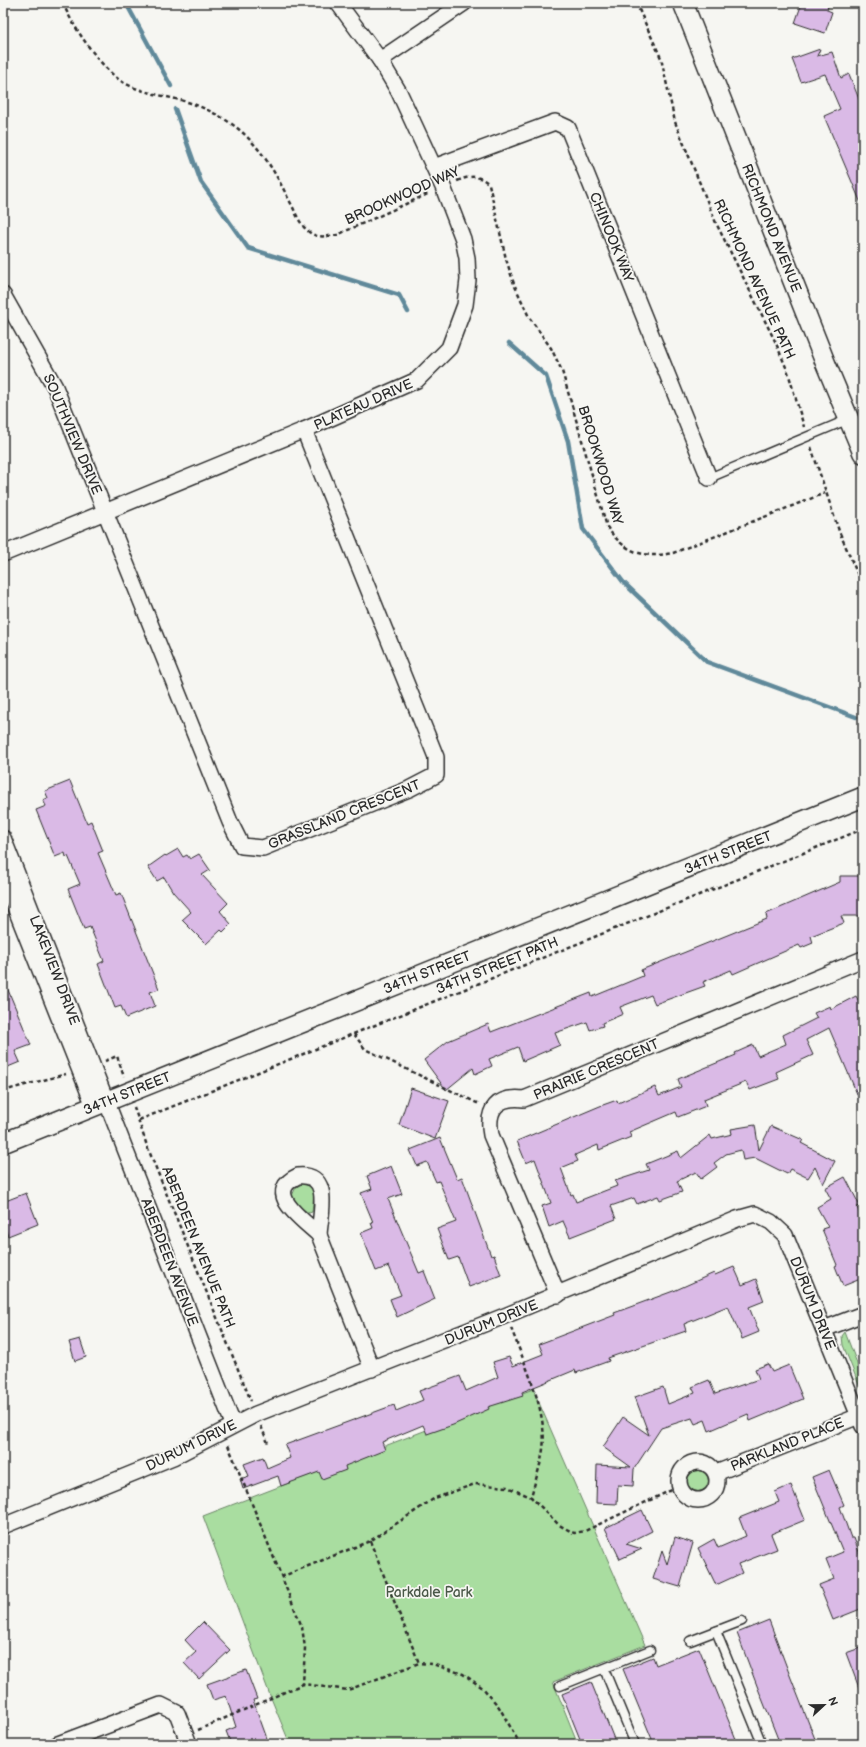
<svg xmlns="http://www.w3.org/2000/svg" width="866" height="1747" font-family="'Balsamiq Sans',sans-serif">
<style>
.green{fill:#a9dda0;stroke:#6a8466}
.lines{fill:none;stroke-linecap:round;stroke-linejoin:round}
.stream{stroke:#60899a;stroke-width:4.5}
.building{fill:#dabae6;stroke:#2b2b2b}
.service-casing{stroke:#2b2b2b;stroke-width:11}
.minor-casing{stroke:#2b2b2b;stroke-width:18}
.tertiary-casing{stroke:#2b2b2b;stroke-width:22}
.path{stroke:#2b2b2b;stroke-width:2.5;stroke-dasharray:4 3;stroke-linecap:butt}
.service{stroke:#f6f6f2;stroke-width:8}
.minor{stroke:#f6f6f2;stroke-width:15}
.tertiary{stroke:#f6f6f2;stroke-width:19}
.labels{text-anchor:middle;stroke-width:3.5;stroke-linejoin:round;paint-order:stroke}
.street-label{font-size:14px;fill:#2b2b2b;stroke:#f6f6f2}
.park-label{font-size:14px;fill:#4a5848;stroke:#f6f6f2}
</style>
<rect width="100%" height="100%" fill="#f6f6f2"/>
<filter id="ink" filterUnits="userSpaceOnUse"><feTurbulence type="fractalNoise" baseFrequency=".025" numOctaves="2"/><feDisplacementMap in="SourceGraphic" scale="8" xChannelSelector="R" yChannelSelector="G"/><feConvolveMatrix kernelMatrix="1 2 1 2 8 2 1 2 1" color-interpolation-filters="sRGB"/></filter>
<g filter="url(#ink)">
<g class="green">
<path d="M 302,1184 L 310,1186 L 314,1191 L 312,1212 L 309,1213 L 295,1204 L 291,1198 L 296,1187 Z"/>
<path d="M 845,1332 L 863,1379 L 863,1395 L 843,1345 L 842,1336 Z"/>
<path d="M 533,1389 L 645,1645 L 553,1682 L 578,1744 L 290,1744 L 271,1698 L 203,1516 Z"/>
<circle cx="698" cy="1480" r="14"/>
</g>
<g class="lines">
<g class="stream">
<path d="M 126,3 L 171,86"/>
<path d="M 175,109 L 201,182 L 248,248 L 399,295 L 408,312"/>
<path d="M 509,343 L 546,376 L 568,441 L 583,529 L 624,583 L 707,662 L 856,717"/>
</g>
</g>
<g class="building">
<path d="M 802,3 L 829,3 L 827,10 L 832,12 L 825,33 L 795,23 Z"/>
<path d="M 820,49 L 817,56 L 832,52 L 841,78 L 849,74 L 863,109 L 863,208 L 824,116 L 840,109 L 825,74 L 801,82 L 792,59 Z"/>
<path d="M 70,781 L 87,823 L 91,821 L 103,851 L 98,853 L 116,895 L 121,893 L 159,989 L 150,992 L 155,1006 L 126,1018 L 121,1006 L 115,1008 L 98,964 L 104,961 L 90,927 L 84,929 L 68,889 L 80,884 L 68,856 L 66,857 L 65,853 L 55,857 L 36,810 L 46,806 L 43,800 L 48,798 L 45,791 Z"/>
<path d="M 178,849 L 183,857 L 187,855 L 190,859 L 199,854 L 210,870 L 202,875 L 228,903 L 220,911 L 231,924 L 223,932 L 221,930 L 206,944 L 182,920 L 191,912 L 173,892 L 164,877 L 157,881 L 148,867 L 165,855 L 166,856 Z"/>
<path d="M 840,876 L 863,876 L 863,916 L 841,916 L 844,923 L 811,936 L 813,943 L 801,948 L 799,945 L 733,974 L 731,970 L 703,982 L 705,986 L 655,1004 L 651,995 L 620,1007 L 623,1014 L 602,1023 L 603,1026 L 590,1030 L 587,1022 L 555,1033 L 560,1045 L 523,1061 L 518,1047 L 489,1059 L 492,1066 L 475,1074 L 473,1068 L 446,1090 L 424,1060 L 448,1041 L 488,1024 L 491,1032 L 591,993 L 592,997 L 643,976 L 641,970 L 767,919 L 766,914 L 840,882 Z"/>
<path d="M 3,978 L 31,1045 L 15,1051 L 20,1062 L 3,1069 Z"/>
<path d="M 856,996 L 863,1009 L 863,1108 L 829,1028 L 806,1040 L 813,1055 L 776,1072 L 779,1079 L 750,1090 L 746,1082 L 704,1099 L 706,1106 L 678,1117 L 676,1112 L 629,1132 L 631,1137 L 599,1150 L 598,1145 L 575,1155 L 578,1161 L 561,1168 L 571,1195 L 573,1194 L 576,1202 L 617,1186 L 615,1181 L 649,1170 L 646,1164 L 678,1151 L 681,1158 L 710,1135 L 712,1139 L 732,1134 L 731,1129 L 755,1125 L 759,1150 L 771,1126 L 803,1140 L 801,1143 L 835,1161 L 823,1184 L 815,1167 L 808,1178 L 790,1169 L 787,1174 L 755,1158 L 743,1160 L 741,1150 L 726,1154 L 714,1163 L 717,1167 L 701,1179 L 696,1172 L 677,1181 L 682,1192 L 660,1200 L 658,1196 L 637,1204 L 634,1198 L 611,1206 L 616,1219 L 570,1237 L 563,1221 L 549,1227 L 542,1206 L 551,1203 L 535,1159 L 526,1163 L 517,1141 L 600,1106 L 617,1100 L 618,1103 L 655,1087 L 659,1096 L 681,1087 L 678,1079 L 736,1055 L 735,1053 L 753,1045 L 758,1056 L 786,1044 L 783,1035 L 817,1018 L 814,1013 L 830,1006 L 831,1009 Z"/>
<path d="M 411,1088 L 449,1101 L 435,1139 L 399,1125 Z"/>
<path d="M 440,1138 L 457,1179 L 462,1177 L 491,1256 L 494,1255 L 501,1275 L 469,1287 L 458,1257 L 449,1260 L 437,1229 L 456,1222 L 439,1181 L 436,1182 L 427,1162 L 417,1166 L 410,1150 Z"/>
<path d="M 391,1166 L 402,1194 L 388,1199 L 419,1273 L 424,1271 L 435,1299 L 397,1317 L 390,1299 L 401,1295 L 389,1266 L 376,1271 L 361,1233 L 373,1228 L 371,1223 L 373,1222 L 361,1193 L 372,1189 L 367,1176 Z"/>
<path d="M 845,1177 L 860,1206 L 857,1207 L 863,1221 L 863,1278 L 843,1286 L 835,1266 L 837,1265 L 822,1229 L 828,1227 L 817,1207 L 831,1199 L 825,1188 Z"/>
<path d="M 26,1193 L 38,1224 L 8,1236 L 3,1224 L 3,1202 Z"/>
<path d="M 734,1267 L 742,1285 L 756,1279 L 764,1301 L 749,1307 L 759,1332 L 742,1339 L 728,1306 L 684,1324 L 686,1331 L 608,1358 L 609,1361 L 576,1373 L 575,1370 L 522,1392 L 523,1396 L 488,1407 L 489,1409 L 453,1425 L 427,1434 L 423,1425 L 382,1442 L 385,1450 L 345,1466 L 346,1470 L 322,1479 L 319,1472 L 281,1486 L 278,1476 L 243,1489 L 240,1479 L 249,1476 L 244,1464 L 263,1457 L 267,1468 L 290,1458 L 285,1445 L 394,1405 L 396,1411 L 423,1400 L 419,1391 L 460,1376 L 466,1391 L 498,1377 L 493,1362 L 509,1357 L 513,1366 L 543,1354 L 539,1344 L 615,1315 L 614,1313 L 676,1290 L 714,1273 L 715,1275 Z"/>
<path d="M 80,1339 L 86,1357 L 75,1361 L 69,1342 Z"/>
<path d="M 768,1364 L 772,1372 L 789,1365 L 803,1399 L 750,1421 L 748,1414 L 709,1431 L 705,1420 L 695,1424 L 692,1418 L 661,1428 L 634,1469 L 633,1486 L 618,1485 L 617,1504 L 596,1503 L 597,1465 L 631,1467 L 603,1447 L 623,1417 L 649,1435 L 635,1397 L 663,1387 L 668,1404 L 695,1393 L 692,1387 L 709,1380 L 715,1394 L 759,1379 L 755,1369 Z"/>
<path d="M 829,1470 L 844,1505 L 840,1507 L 851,1538 L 854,1538 L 863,1563 L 863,1608 L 833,1620 L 819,1585 L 834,1579 L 826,1559 L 843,1552 L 812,1477 Z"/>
<path d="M 791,1485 L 805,1520 L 771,1534 L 777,1549 L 738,1564 L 742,1573 L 716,1585 L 698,1548 L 714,1539 L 718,1548 L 746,1536 L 739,1518 L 779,1502 L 775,1492 Z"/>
<path d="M 642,1510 L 652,1531 L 626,1544 L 642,1549 L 620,1559 L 605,1528 Z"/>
<path d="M 675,1537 L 693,1543 L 680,1587 L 653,1579 L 662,1551 L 667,1564 Z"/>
<path d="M 769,1620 L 789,1673 L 817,1744 L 780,1744 L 759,1691 L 737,1633 Z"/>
<path d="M 203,1622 L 230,1650 L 199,1679 L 184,1663 L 196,1652 L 185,1640 Z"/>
<path d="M 863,1647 L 863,1696 L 862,1696 L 846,1653 Z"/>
<path d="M 699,1648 L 738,1744 L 654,1744 L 623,1669 L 653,1657 L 656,1665 Z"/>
<path d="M 246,1670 L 257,1699 L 253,1700 L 269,1744 L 231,1744 L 226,1731 L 236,1727 L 226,1696 L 213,1700 L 207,1684 Z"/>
<path d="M 591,1682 L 616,1744 L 582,1744 L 562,1694 Z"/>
</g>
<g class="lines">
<defs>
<g id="service">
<path d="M 709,478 L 849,419"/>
<path d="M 716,1631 L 762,1744"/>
<path d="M 690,1641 L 742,1621"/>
<path d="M 604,1669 L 635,1744"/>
<path d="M 560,1686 L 650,1650"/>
</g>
<g id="minor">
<path d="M 380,60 L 464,3"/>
<path d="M 434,167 L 555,122 L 568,128 L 709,478"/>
<path d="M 3,295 L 55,387 L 230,822 L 242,846 L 263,848 L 409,789 L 436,775 L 436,757 L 428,737 L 304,430"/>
<path d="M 3,554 L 304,430 L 417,380 L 449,348 L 465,305 L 468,280 L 467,258 L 463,239 L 443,187 L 399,92 L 380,60 L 338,3"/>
<path d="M 3,838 L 233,1424"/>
<path d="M 3,877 L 94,1106"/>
<path d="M 298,1176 C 333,1173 320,1214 319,1235 C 305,1221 261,1193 298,1176 Z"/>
<path d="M 319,1235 L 372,1369"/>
<path d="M 558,1295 L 491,1135 C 486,1109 497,1096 524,1099 L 863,959"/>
<path d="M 824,1329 L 863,1314"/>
<circle cx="698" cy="1481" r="19"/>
<path d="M 716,1473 L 859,1416"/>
<path d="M 3,1526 L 173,1457 L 256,1414 L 507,1315 L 737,1219 L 755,1214 L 771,1222 L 785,1235 L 863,1426"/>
<path d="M 58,1744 L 161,1705 L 177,1713 L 189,1744"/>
</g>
<g id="tertiary">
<path d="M 683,3 L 825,362 L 863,453"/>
<path d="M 3,1143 L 863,797"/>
</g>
</defs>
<use href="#service" class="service-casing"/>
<use href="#minor" class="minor-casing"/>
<use href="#tertiary" class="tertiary-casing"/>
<g class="path">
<path d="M 63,3 C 72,26 104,73 126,84 C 144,93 165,96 184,101 C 202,106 221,116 236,127 C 261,147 275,172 289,200 C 295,210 299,224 308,231 C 316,239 327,236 337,235 L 430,193"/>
<path d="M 636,3 L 661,58 L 675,122 L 716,223 L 775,341 L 788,372 L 804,427"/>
<path d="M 457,181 C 469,176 478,174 489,184 L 506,259 L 514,284 L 529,317 L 551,348 L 562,371 L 607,527 C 624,552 643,559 673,553 L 825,493"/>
<path d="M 811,447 L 839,531 L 863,587"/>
<path d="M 354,1034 L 365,1049 L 479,1104"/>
<path d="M 105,1061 L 117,1056 L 124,1077"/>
<path d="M 3,1091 L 66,1074"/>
<path d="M 134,1107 L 147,1146 L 251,1401"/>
<path d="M 139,1120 L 863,829"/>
<path d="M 511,1328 C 524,1363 548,1412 543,1449 C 541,1465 535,1481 531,1497"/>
<path d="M 261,1426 L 268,1443"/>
<path d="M 228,1445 L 302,1627 L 305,1648 L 303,1684"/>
<path d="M 370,1541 L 419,1663"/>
<path d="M 281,1577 L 370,1541 L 435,1498 L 475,1484 L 507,1487 L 531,1497 L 559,1525 L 574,1533 L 585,1531 L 680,1486"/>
<path d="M 198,1730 L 303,1684 L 348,1690 L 419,1663 L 432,1664 L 463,1674 L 483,1688 L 499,1707 L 520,1744"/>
</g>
<use href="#service" class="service"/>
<use href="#minor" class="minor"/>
<use href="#tertiary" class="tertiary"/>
</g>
</g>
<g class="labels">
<g class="street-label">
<text transform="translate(402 195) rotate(-24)" y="5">BROOKWOOD WAY</text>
<text transform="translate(772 228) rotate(68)" y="5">RICHMOND AVENUE</text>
<text transform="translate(612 237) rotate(68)" y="5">CHINOOK WAY</text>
<text transform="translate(755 279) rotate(65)" y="5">RICHMOND AVENUE PATH</text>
<text transform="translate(363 404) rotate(-24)" y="5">PLATEAU DRIVE</text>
<text transform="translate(73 434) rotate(67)" y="5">SOUTHVIEW DRIVE</text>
<text transform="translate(601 465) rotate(73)" y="5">BROOKWOOD WAY</text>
<text transform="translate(344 814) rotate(-22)" y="5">GRASSLAND CRESCENT</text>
<text transform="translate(728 852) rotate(-22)" y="5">34TH STREET</text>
<text transform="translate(497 965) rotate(-22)" y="5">34TH STREET PATH</text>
<text transform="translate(55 970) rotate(69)" y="5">LAKEVIEW DRIVE</text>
<text transform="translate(427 972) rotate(-22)" y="5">34TH STREET</text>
<text transform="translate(596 1069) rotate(-23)" y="5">PRAIRIE CRESCENT</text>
<text transform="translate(127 1093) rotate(-22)" y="5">34TH STREET</text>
<text transform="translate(199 1247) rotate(68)" y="5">ABERDEEN AVENUE PATH</text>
<text transform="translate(170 1262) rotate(69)" y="5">ABERDEEN AVENUE</text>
<text transform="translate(813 1303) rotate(68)" y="5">DURUM DRIVE</text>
<text transform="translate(491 1322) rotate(-22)" y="5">DURUM DRIVE</text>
<text transform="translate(787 1444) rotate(-22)" y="5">PARKLAND PLACE</text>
<text transform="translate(191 1445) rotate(-26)" y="5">DURUM DRIVE</text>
</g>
<g class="park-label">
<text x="429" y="1597">Parkdale Park</text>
</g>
</g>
<rect width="866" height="1747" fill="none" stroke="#f6f6f2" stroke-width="16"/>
<rect x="8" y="8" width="850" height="1731" fill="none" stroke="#2b2b2b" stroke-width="1.5" filter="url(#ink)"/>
<g transform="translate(824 1705) rotate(68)" stroke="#f6f6f2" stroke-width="3" paint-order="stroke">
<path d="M0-3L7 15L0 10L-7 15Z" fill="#2b2b2b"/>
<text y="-6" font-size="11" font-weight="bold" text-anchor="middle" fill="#2b2b2b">N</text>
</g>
</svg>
